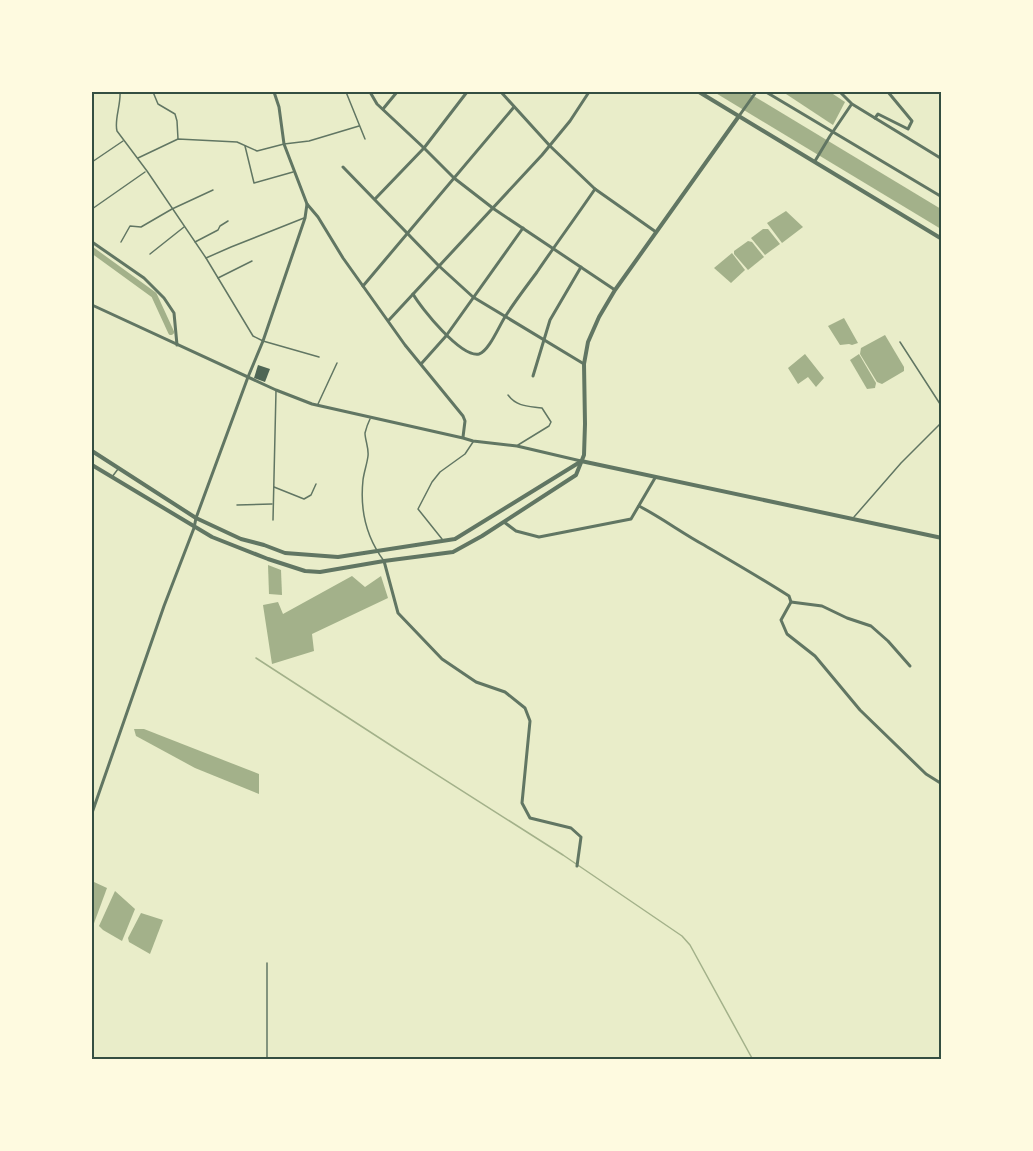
<svg xmlns="http://www.w3.org/2000/svg" width="1033" height="1151" font-family="Karla,sans-serif">
<style>
.water{fill:#a3b18a}
.lines{fill:none;stroke-linecap:round;stroke-linejoin:round}
.stream{stroke:#a3b18a;stroke-width:1.5}
.canal{stroke:#a3b18a;stroke-width:6}
.building{fill:#4f6655}
.service{stroke:#617663;stroke-width:1.5}
.minor{stroke:#617663;stroke-width:3}
.tertiary{stroke:#617663;stroke-width:4}
.neatline{fill:none;stroke:#344e41;stroke-width:2}
</style>
<rect width="100%" height="100%" fill="#e9edc9"/>
<g class="water">
<path d="M 714,92 L 747,92 L 941,209 L 941,229 Z"/>
<path d="M 783,92 L 830,92 L 845,102 L 833,125 Z"/>
<path d="M 786,211 L 803,227 L 782,243 L 767,223 Z"/>
<path d="M 763,229 L 768,229 L 780,244 L 765,255 L 751,238 Z"/>
<path d="M 748,241 L 752,242 L 764,257 L 748,270 L 734,254 L 734,251 Z"/>
<path d="M 732,253 L 745,270 L 731,283 L 714,268 Z"/>
<path d="M 844,318 L 858,343 L 852,345 L 849,344 L 840,345 L 828,326 Z"/>
<path d="M 885,335 L 904,367 L 904,371 L 882,384 L 877,382 L 860,354 L 861,348 Z"/>
<path d="M 805,354 L 824,378 L 816,387 L 808,377 L 798,384 L 788,368 Z"/>
<path d="M 859,354 L 876,383 L 875,388 L 867,389 L 850,360 Z"/>
<path d="M 268,565 L 281,570 L 282,595 L 269,594 Z"/>
<path d="M 352,576 L 365,587 L 381,576 L 388,598 L 312,634 L 314,651 L 272,664 L 263,605 L 278,602 L 283,614 Z"/>
<path d="M 134,729 L 144,729 L 259,774 L 259,794 L 195,768 L 136,736 Z"/>
<path d="M 94,882 L 107,888 L 93,926 L 92,926 L 92,885 Z"/>
<path d="M 115,891 L 135,909 L 122,941 L 103,930 L 99,926 Z"/>
<path d="M 141,913 L 163,920 L 150,954 L 129,942 L 128,938 Z"/>
</g>
<g class="lines">
<path class="stream" d="M 256,658 L 398,750 L 563,855 L 682,936 L 690,945 L 753,1060"/>
<path class="canal" d="M 92,250 L 154,295 L 171,332"/>
</g>
<path class="building" d="M 258,365 L 270,369 L 265,382 L 254,378 Z"/>
<g class="lines">
<g class="service">
<path d="M 120,92 C 121,105 114,120 117,131 L 147,171 L 206,258 L 253,336 L 263,341 L 319,357"/>
<path d="M 153,92 L 158,104 L 175,114 L 177,121 L 178,139"/>
<path d="M 346,92 L 365,139"/>
<path d="M 245,146 L 254,183 L 293,172"/>
<path d="M 138,158 L 178,139 L 237,142 L 257,151 L 284,144 L 309,141 L 359,126"/>
<path d="M 92,162 L 123,141"/>
<path d="M 92,209 L 145,172"/>
<path d="M 121,242 L 130,226 L 141,227 L 172,209 L 213,190"/>
<path d="M 195,242 L 218,230 L 220,226 L 228,221"/>
<path d="M 150,254 L 184,227"/>
<path d="M 206,258 L 231,247 L 304,218"/>
<path d="M 218,278 L 252,261"/>
<path d="M 900,342 L 942,407"/>
<path d="M 508,395 C 517,407 528,406 542,408 L 551,422 L 549,426 L 518,445"/>
<path d="M 318,404 L 337,363"/>
<path d="M 370,419 C 368,423 366,429 365,433 C 365,440 369,448 368,456 C 367,464 364,472 363,480 C 360,508 366,537 384,561"/>
<path d="M 112,477 L 118,469"/>
<path d="M 274,487 L 304,499 L 311,495 L 316,484"/>
<path d="M 237,505 L 272,504"/>
<path d="M 854,517 L 901,463 L 942,422"/>
<path d="M 273,520 L 276,391"/>
<path d="M 442,539 L 418,509 L 432,482 L 440,472 L 465,454 L 473,442"/>
<path d="M 267,1060 L 267,963"/>
</g>
<g class="minor">
<path d="M 274,92 L 279,107 L 284,144 L 307,204 L 318,217 L 343,258 L 405,345 L 463,416 L 465,421 L 463,437"/>
<path d="M 370,92 L 377,104 L 424,148 L 454,178 L 494,209 L 615,290"/>
<path d="M 501,92 L 550,146 L 595,189 L 656,232"/>
<path d="M 766,92 L 942,197"/>
<path d="M 840,92 L 852,104 L 942,159"/>
<path d="M 383,109 L 397,92"/>
<path d="M 739,116 L 756,92"/>
<path d="M 875,118 L 878,114 L 908,129 L 912,121 L 888,92"/>
<path d="M 815,161 L 830,136 L 851,105"/>
<path d="M 343,167 L 439,266 L 473,297 L 584,364"/>
<path d="M 375,199 L 424,148 L 467,92"/>
<path d="M 92,242 L 144,278 L 164,298 L 174,313 L 177,345"/>
<path d="M 363,286 L 514,107"/>
<path d="M 413,294 C 421,308 461,358 479,354 C 489,351 499,326 505,317 C 515,301 526,287 537,272 C 556,244 576,217 595,189"/>
<path d="M 92,305 L 276,390 L 312,404 L 463,438 L 473,441 L 517,446 L 581,461"/>
<path d="M 389,320 L 542,155 L 570,121 L 589,92"/>
<path d="M 421,364 L 446,336 L 523,228"/>
<path d="M 533,376 L 550,320 L 581,267"/>
<path d="M 639,506 C 662,518 682,533 704,545 C 733,562 761,578 789,596 L 791,602 L 781,620 L 787,634 L 815,656 L 860,710 L 926,774 L 942,784"/>
<path d="M 504,522 L 516,531 L 539,537 L 631,519 L 655,478"/>
<path d="M 384,561 L 398,613 L 442,659 L 476,682 L 505,692 L 525,708 L 530,721 L 522,803 L 530,818 L 571,828 L 581,837 L 577,866"/>
<path d="M 791,602 L 822,606 L 847,618 L 871,626 L 888,641 L 910,666"/>
<path d="M 92,813 L 164,606 L 194,528 L 196,518 L 248,377 L 263,341 L 305,218 L 307,204"/>
</g>
<g class="tertiary">
<path d="M 699,92 L 942,239"/>
<path d="M 92,451 L 196,518 L 241,539 L 264,545 L 285,553 L 338,557 L 455,539 L 580,462"/>
<path d="M 581,461 L 942,538"/>
<path d="M 92,465 L 212,537 L 268,559 L 305,571 L 320,572 L 384,561 L 453,552 L 482,536 L 576,475 L 584,455 L 585,424 L 584,364 L 588,342 L 599,317 L 615,290 L 739,116"/>
</g>
</g>
<rect width="1033" height="1151" fill="none" stroke="#fefae0" stroke-width="186"/>
<rect x="93" y="93" width="847" height="965" class="neatline"/>
</svg>
